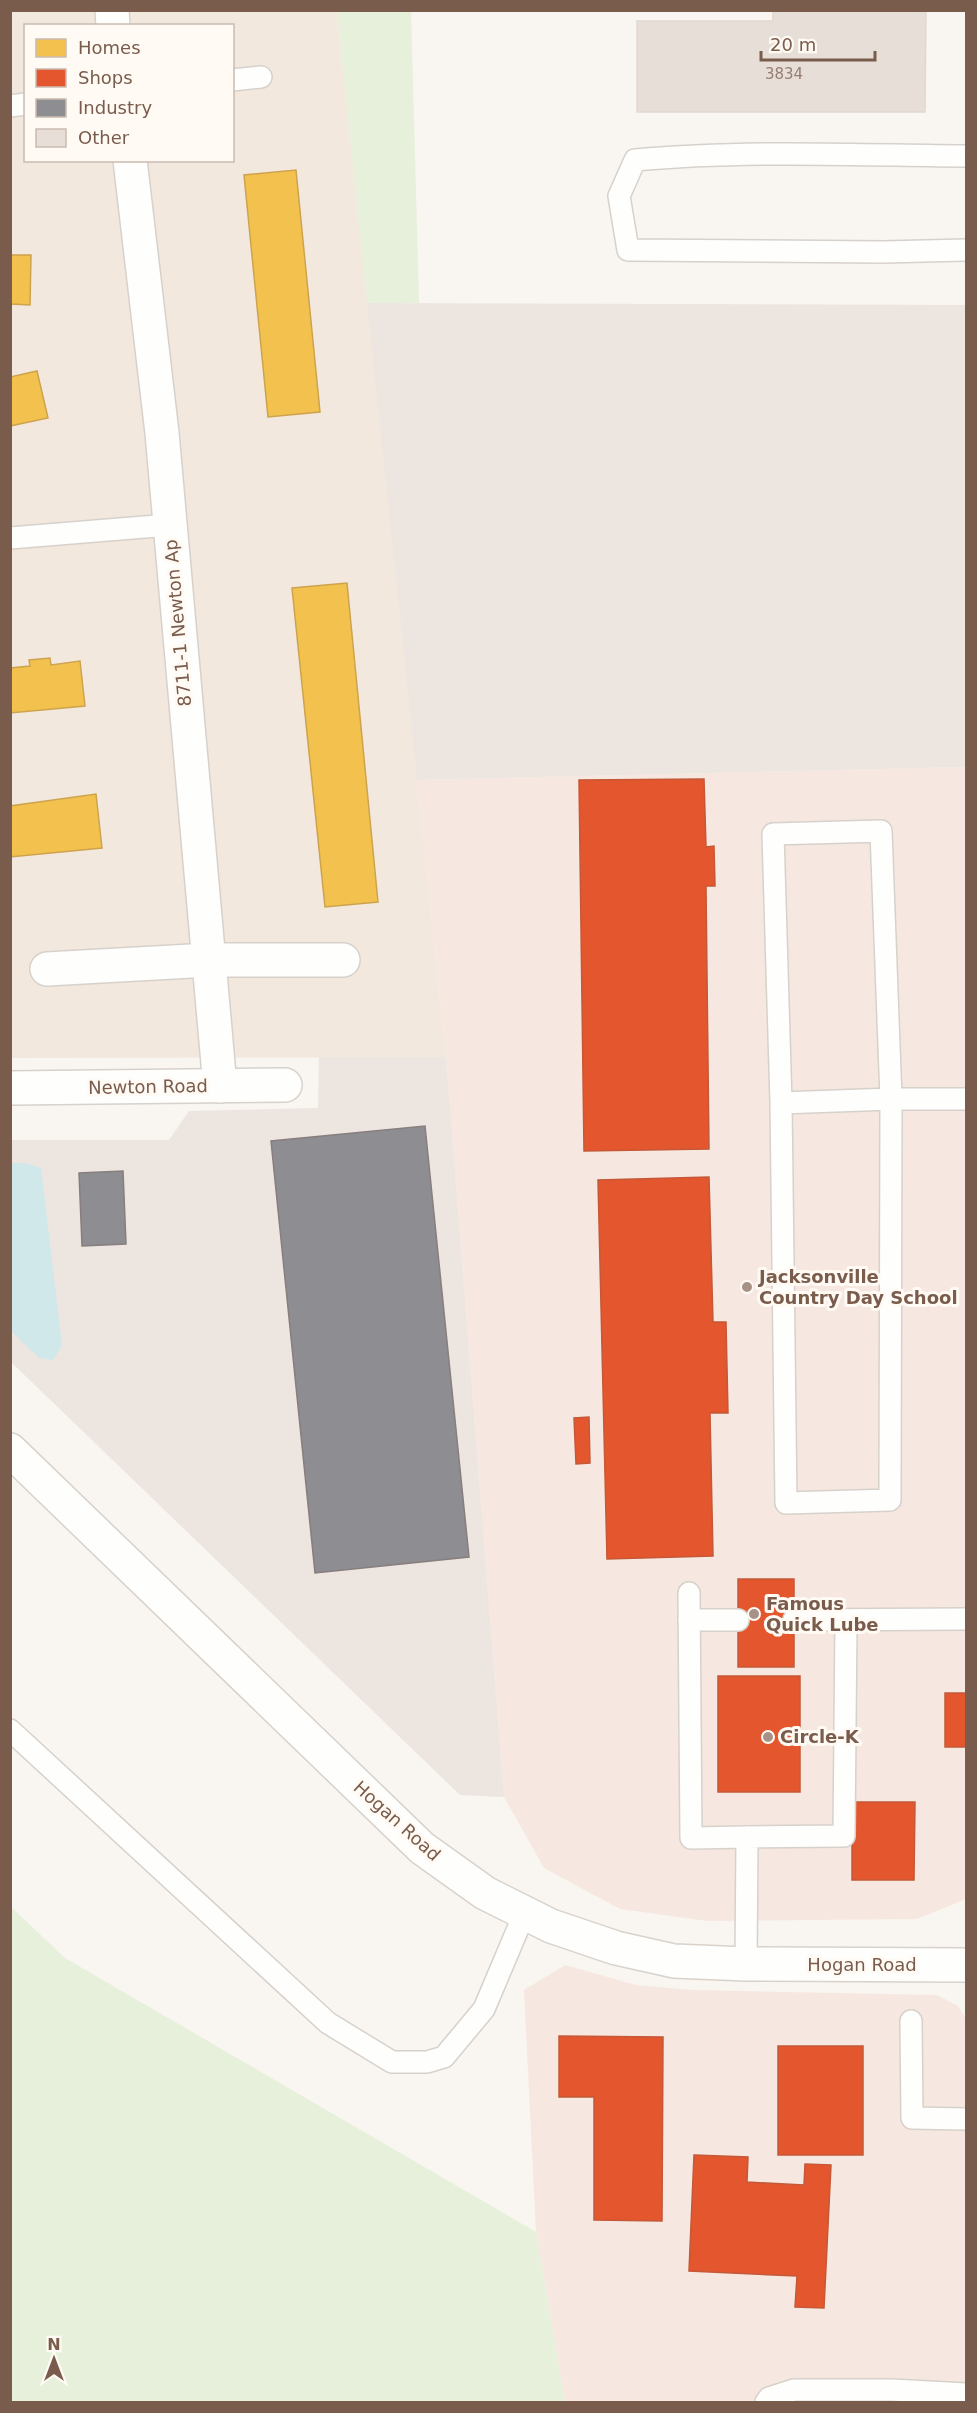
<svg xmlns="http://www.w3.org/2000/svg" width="977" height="2413" font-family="'DejaVu Sans',sans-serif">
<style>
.residential{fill:#f2e8de;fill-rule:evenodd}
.commercial{fill:#f6e8e1}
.industrial{fill:#ede5e0}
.green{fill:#e7f0db}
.water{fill:#d0e8ea}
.homes{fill:#f2c14e;stroke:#cea34e;stroke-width:1.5}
.shops{fill:#e4572e;stroke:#c45837;stroke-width:1.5}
.industry{fill:#8d8d92;stroke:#877e7d;stroke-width:1.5}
.building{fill:#e6ded7;stroke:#e2d8d2;stroke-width:1.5}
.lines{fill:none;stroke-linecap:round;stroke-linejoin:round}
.service-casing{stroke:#d7d1cb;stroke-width:24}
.minor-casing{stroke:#d7d1cb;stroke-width:36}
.secondary-casing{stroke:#d9d2cb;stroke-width:36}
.service{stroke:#fefefd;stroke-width:21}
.minor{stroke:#fefefd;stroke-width:33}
.secondary{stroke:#fefefd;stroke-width:33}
.poi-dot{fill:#a69286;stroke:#fffaf3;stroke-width:2}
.labels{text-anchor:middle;stroke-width:6;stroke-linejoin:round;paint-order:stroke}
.number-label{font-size:15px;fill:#977e72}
.street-label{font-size:18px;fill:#7a5c4d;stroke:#fffaf3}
.poi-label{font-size:18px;font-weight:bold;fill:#7a5c4d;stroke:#fffaf3;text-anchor:start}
</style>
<rect width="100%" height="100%" fill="#f9f5f0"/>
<path class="residential" d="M 10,11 L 337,11 L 446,1057 L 11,1058 ZM 26,26 L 232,26 L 232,160 L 26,160 Z"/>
<g class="commercial">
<path d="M 966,767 L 966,1899 L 917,1919 L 707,1921 L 620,1909 L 544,1868 L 504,1797 L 446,1057 L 417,780 Z"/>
<path d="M 565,1965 L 636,1985 L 692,1990 L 937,1995 L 958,2006 L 966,2019 L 966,2402 L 565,2402 L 536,2232 L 524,1990 Z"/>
</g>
<g class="industrial">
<path d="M 367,303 L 966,305 L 966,767 L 417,780 Z"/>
<path d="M 319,1057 L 446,1057 L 504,1797 L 460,1795 L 11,1362 L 10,1140 L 169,1140 L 189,1111 L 318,1108 Z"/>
</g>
<g class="green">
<path d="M 337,11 L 411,11 L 419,303 L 367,303 Z"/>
<path d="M 10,1906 L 65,1958 L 536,2232 L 565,2402 L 11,2402 Z"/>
</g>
<path class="water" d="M 10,1163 L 26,1163 L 41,1168 L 62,1345 L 53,1360 L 39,1358 L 11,1331 Z"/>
<g class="homes">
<path d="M 296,170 L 320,412 L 268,417 L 244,175 Z"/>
<path d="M 10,255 L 31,255 L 30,305 L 10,304 Z"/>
<path d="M 37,371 L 48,418 L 10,426 L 10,377 Z"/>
<path d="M 347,583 L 378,902 L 325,907 L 292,588 Z"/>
<path d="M 50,658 L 51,665 L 80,661 L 85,706 L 10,713 L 10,668 L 30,666 L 29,660 Z"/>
<path d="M 96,794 L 102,848 L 10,857 L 10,806 Z"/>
</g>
<g class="shops">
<path d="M 704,779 L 706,847 L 714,846 L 715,886 L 706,886 L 709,1149 L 584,1151 L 579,780 Z"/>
<path d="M 709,1177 L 713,1322 L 726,1322 L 728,1413 L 710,1413 L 713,1556 L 607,1559 L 598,1180 Z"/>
<path d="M 589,1417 L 590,1463 L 576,1464 L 574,1418 Z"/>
<rect x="738" y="1579" width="56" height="88"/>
<rect x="718" y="1676" width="82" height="116"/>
<rect x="945" y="1693" width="21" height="54"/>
<path d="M 852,1802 L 915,1802 L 914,1880 L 852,1880 Z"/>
<path d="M 559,2036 L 663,2037 L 662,2221 L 594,2220 L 594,2097 L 559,2097 Z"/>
<rect x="778" y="2046" width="85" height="109"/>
<path d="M 694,2155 L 748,2157 L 747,2182 L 804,2185 L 805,2164 L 831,2165 L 824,2308 L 795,2307 L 797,2276 L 689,2271 Z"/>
</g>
<g class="industry">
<path d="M 425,1126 L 469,1557 L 315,1573 L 271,1141 Z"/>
<path d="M 123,1171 L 126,1244 L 82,1246 L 79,1173 Z"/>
</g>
<path class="building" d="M 773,10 L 926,10 L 925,112 L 637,112 L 637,21 L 773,21 Z"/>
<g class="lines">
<defs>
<g id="service">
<path d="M 232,80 L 261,77"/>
<path d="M 10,106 L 26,104"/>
<path d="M 966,156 C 856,155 745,150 635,160 L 619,196 L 628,250 L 883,252 L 966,250"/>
<path d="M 10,538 L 169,525"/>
<path d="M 781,1103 L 773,834 L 881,831 L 891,1099 L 890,1500 L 786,1503 L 781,1103 L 891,1099 L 966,1099"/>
<path d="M 689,1593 L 691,1838 L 747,1837"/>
<path d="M 689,1620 L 738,1620"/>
<path d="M 794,1620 L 966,1619"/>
<path d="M 10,1730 L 328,2023 L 392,2062 L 427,2062 L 444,2057 L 484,2009 L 525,1912"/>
<path d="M 746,1964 L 747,1837 L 844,1836 L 846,1620"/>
<path d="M 911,2021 L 912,2118 L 966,2119"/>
<path d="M 766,2402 L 769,2398 L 794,2390 L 892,2390 L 966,2394"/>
</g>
<g id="minor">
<path d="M 112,10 L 113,26"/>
<path d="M 130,160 L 162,433 L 220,1086"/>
<path d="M 47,969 L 209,960 L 343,960"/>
<path d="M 10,1088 L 285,1085"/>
</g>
<path id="secondary" d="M 10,1450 L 422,1848 L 485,1893 L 551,1926 L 616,1948 L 674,1961 L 746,1964 L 966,1965"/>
</defs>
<use href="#service" class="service-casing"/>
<use href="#minor" class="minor-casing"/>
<use href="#secondary" class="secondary-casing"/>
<use href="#service" class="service"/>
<use href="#minor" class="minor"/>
<use href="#secondary" class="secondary"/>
</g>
<g class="poi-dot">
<circle cx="747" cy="1287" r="6"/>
<circle cx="754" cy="1614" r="6"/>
<circle cx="768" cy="1737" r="6"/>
</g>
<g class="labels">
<g class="number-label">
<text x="784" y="79">3834</text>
</g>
<g class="street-label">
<text transform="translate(178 623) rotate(-95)" y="6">8711-1 Newton Ap</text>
<text transform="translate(148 1087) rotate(-1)" y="6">Newton Road</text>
<text transform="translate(397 1821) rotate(42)" y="6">Hogan Road</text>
<text x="862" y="1971">Hogan Road</text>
</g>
<g class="poi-label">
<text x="759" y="1283">Jacksonville<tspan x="759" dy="21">Country Day School</tspan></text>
<text x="766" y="1610">Famous<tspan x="766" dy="21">Quick Lube</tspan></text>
<text x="780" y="1743">Circle-K</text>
</g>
</g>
<rect width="977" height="2413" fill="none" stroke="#7a5c4d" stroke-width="24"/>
<rect x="24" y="24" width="210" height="138" fill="#fffaf3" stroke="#cabbb1" stroke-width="1.5"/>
<rect x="36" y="39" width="30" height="18" fill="#f2c14e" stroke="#cabbb1" stroke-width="1.5"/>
<text x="78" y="54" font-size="18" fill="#7a5c4d">Homes</text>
<rect x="36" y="69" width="30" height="18" fill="#e4572e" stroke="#cabbb1" stroke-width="1.5"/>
<text x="78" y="84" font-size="18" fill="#7a5c4d">Shops</text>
<rect x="36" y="99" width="30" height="18" fill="#8d8d92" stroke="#cabbb1" stroke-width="1.5"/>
<text x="78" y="114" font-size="18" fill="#7a5c4d">Industry</text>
<rect x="36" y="129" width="30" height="18" fill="#e6ded7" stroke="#cabbb1" stroke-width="1.5"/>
<text x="78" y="144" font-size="18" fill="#7a5c4d">Other</text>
<g transform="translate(54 2359)" stroke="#fffaf3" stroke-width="4.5" paint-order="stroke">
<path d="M0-4.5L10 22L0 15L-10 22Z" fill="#7a5c4d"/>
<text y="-9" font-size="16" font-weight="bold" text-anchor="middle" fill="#7a5c4d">N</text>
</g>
<path d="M761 51v9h114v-9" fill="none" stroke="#7a5c4d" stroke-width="3"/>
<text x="770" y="51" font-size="18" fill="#7a5c4d" stroke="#fffaf3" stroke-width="4.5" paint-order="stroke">20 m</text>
</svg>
